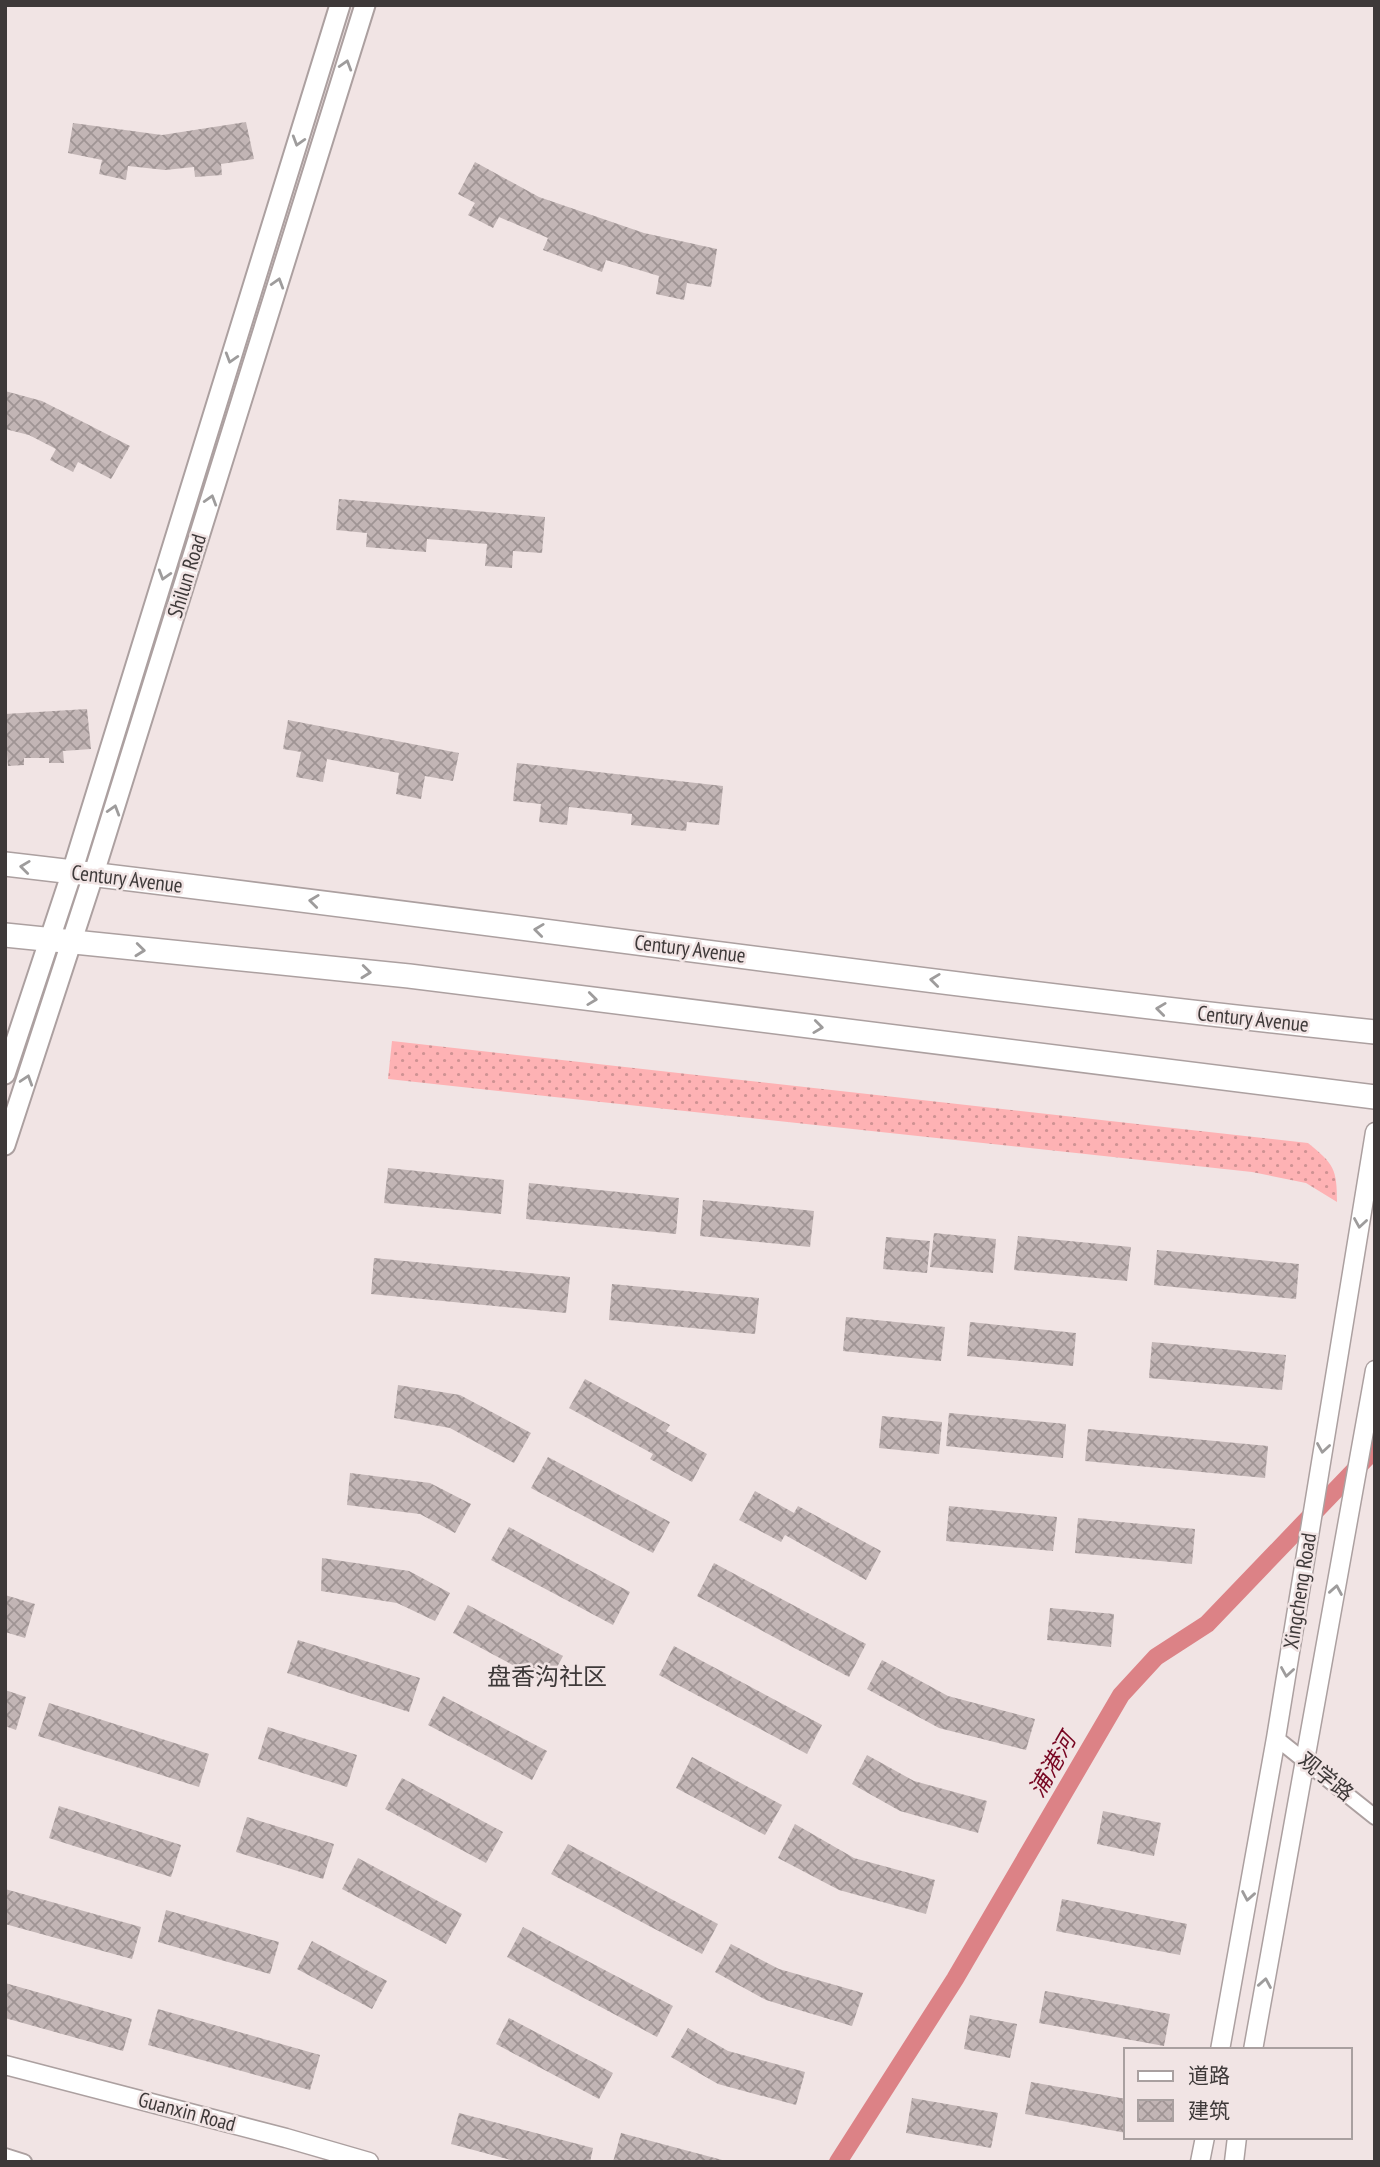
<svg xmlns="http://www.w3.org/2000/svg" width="1380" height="2167" font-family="'PT Sans Narrow','Noto Sans SC',sans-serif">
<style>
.grass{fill:url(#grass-dots)}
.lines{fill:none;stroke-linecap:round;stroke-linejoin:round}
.canal{stroke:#dc8286;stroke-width:18}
.building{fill:url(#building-cross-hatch)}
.minor-casing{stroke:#aca0a0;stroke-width:18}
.tertiary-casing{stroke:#aca0a0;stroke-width:21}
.secondary-casing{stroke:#aca0a0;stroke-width:23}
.primary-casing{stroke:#aca0a0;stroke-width:26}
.minor{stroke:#fff;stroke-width:14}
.tertiary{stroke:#fff;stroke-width:18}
.secondary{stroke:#fff;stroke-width:19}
.primary{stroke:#fff;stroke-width:23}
.oneway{stroke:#9e9c9c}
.labels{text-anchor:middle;stroke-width:5;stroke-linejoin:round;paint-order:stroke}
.street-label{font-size:21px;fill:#3e3939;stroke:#f1e4e4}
.water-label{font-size:23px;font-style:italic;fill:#770521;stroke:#f1e4e4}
.quarter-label{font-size:24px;fill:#3e3939;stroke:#f1e4e4}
</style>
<defs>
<pattern id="grass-dots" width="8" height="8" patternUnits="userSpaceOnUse" patternTransform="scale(1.75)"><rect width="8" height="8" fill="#feb2b4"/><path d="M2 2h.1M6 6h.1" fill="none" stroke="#cf9293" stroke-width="1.8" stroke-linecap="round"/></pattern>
<pattern id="building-cross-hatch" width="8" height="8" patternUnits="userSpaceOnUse" patternTransform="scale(1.75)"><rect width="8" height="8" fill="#c2b5b5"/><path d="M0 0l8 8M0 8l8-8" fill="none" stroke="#9f9494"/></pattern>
</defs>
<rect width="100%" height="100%" fill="#f1e4e4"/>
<path class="grass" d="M 392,1041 L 1308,1143 C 1334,1164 1337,1169 1337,1202 L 1306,1183 L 1252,1172 L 388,1079 Z"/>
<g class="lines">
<path class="canal" d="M 838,2162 L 955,1979 L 1121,1695 L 1156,1657 L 1207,1624 L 1375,1449"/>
</g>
<g class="building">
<path d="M 246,122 L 254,159 L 221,164 L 222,175 L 195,177 L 194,167 L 165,170 L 128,166 L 126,180 L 99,174 L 102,160 L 68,153 L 73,123 L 162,135 Z"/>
<path d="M 475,162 L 539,197 L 644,233 L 717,249 L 711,287 L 687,283 L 684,300 L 656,294 L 659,276 L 606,260 L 602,272 L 543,250 L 548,238 L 499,217 L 493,228 L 468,215 L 475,203 L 458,194 Z"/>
<path d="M 5,391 L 42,401 L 130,446 L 111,479 L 78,462 L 73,472 L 50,460 L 56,449 L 29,435 L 5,429 Z"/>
<path d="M 339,499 L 545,517 L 542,553 L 513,551 L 512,568 L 485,566 L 487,544 L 427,539 L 426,552 L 366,547 L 367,533 L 336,530 Z"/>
<path d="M 87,709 L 91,749 L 63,751 L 64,763 L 49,763 L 49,758 L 24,758 L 24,765 L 8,766 L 7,754 L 5,754 L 5,714 Z"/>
<path d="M 288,720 L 459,753 L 453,781 L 425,776 L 421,799 L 396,794 L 399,773 L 327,759 L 323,782 L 296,777 L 301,752 L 283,749 Z"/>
<path d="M 517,763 L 723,786 L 719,825 L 687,822 L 686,831 L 631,825 L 632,814 L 569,807 L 567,825 L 539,822 L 541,804 L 513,801 Z"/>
<path d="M 388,1168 L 504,1180 L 501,1214 L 384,1203 Z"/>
<path d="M 529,1183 L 679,1198 L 676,1234 L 526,1219 Z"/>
<path d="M 703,1200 L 814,1211 L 810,1247 L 700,1236 Z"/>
<path d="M 934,1233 L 996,1239 L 993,1273 L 930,1267 Z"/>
<path d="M 1018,1236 L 1131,1247 L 1127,1281 L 1014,1270 Z"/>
<path d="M 886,1237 L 930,1241 L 927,1273 L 883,1269 Z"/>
<path d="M 1157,1250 L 1299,1264 L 1296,1299 L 1154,1285 Z"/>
<path d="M 374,1258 L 570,1277 L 566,1313 L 371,1294 Z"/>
<path d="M 612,1284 L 759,1298 L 755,1334 L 609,1320 Z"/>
<path d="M 846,1317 L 945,1327 L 941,1361 L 843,1351 Z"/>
<path d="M 970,1322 L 1076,1333 L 1073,1366 L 967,1356 Z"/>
<path d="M 1152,1342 L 1286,1355 L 1282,1390 L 1149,1378 Z"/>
<path d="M 585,1379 L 670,1425 L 666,1431 L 707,1454 L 692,1482 L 650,1459 L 653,1454 L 569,1408 Z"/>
<path d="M 398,1385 L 460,1395 L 531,1433 L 514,1463 L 450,1428 L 394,1418 Z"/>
<path d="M 949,1413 L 1066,1424 L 1063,1458 L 946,1446 Z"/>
<path d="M 882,1416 L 942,1422 L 939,1454 L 879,1448 Z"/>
<path d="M 1088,1429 L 1268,1446 L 1265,1478 L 1085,1461 Z"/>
<path d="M 548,1457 L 670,1522 L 653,1553 L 531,1488 Z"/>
<path d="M 350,1473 L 430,1483 L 471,1504 L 455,1533 L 420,1514 L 347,1505 Z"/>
<path d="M 755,1491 L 794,1513 L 798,1506 L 881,1551 L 866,1580 L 785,1535 L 781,1542 L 739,1520 Z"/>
<path d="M 949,1506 L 1057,1517 L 1053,1551 L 946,1541 Z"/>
<path d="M 1078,1518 L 1195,1529 L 1192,1564 L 1075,1553 Z"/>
<path d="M 509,1527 L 630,1592 L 613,1625 L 491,1560 Z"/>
<path d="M 322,1558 L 409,1571 L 450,1593 L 435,1621 L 397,1603 L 321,1591 Z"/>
<path d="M 714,1563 L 866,1644 L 849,1677 L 697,1596 Z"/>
<path d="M 5,1595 L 35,1604 L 25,1638 L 5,1632 Z"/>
<path d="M 468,1605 L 563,1656 L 548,1684 L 453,1633 Z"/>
<path d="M 1050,1608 L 1114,1614 L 1111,1647 L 1047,1640 Z"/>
<path d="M 298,1640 L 420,1678 L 409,1712 L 287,1673 Z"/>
<path d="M 674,1646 L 822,1725 L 807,1754 L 659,1675 Z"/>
<path d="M 882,1660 L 948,1696 L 1035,1719 L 1026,1750 L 939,1728 L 867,1689 Z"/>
<path d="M 5,1690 L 26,1697 L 16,1730 L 5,1726 Z"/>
<path d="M 443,1696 L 547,1751 L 532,1780 L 428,1725 Z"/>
<path d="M 49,1703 L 209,1754 L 199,1787 L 38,1736 Z"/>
<path d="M 268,1727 L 357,1755 L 347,1787 L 258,1759 Z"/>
<path d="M 867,1755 L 914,1781 L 987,1801 L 978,1833 L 900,1811 L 852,1784 Z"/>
<path d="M 692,1757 L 782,1805 L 765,1835 L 676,1788 Z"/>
<path d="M 402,1778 L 503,1832 L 486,1863 L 385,1809 Z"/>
<path d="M 59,1806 L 181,1845 L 171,1877 L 49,1838 Z"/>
<path d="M 1103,1811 L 1161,1823 L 1154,1856 L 1097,1844 Z"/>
<path d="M 247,1817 L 334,1844 L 323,1879 L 236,1852 Z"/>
<path d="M 795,1824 L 854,1858 L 935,1880 L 926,1914 L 839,1890 L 778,1858 Z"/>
<path d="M 568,1844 L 718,1924 L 702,1954 L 551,1874 Z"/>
<path d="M 358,1858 L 462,1914 L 446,1944 L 342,1889 Z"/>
<path d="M 5,1889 L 141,1927 L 132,1959 L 5,1924 Z"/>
<path d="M 1062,1899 L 1187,1924 L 1180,1955 L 1056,1931 Z"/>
<path d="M 166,1910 L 279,1942 L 270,1974 L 158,1942 Z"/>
<path d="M 523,1927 L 673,2006 L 657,2037 L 507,1957 Z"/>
<path d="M 312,1941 L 387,1981 L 372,2009 L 297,1969 Z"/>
<path d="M 731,1944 L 779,1969 L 863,1993 L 852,2026 L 766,2000 L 715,1972 Z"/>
<path d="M 5,1983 L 132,2019 L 123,2051 L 5,2018 Z"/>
<path d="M 1045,1991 L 1170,2014 L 1164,2046 L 1039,2023 Z"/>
<path d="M 158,2009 L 320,2055 L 310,2090 L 148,2045 Z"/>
<path d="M 970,2015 L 1017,2024 L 1010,2058 L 964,2049 Z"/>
<path d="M 509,2018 L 613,2073 L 599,2099 L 496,2044 Z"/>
<path d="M 688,2028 L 728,2051 L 805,2072 L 796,2105 L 718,2084 L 671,2057 Z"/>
<path d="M 1031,2082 L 1126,2099 L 1126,2133 L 1025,2114 Z"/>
<path d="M 912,2098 L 998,2113 L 991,2148 L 906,2133 Z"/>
<path d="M 459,2113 L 593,2148 L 590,2162 L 518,2162 L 451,2144 Z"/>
<path d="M 621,2133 L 726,2161 L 726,2162 L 613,2162 Z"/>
</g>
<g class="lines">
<defs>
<g id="minor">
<path d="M 1276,1738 L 1375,1817"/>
<path d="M 5,2156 L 24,2162"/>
</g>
<g id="tertiary">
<path d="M 1220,2050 L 1276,1738 L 1375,1132"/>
<path d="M 1253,2050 L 1375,1370"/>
<path d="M 5,2065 L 286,2138 L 369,2162"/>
<path d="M 1200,2162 L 1205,2137"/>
<path d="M 1234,2162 L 1237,2137"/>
</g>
<g id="secondary">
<path d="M 5,1074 L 72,872 L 340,5"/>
<path d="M 5,1145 L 93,876 L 365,5"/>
</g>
<g id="primary">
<path d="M 5,864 C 462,917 917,984 1375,1032"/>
<path d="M 5,935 L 409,976 L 1375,1097"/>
</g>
</defs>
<use href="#minor" class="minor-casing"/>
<use href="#tertiary" class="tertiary-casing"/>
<use href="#secondary" class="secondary-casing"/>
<use href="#primary" class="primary-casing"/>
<use href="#minor" class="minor"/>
<use href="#tertiary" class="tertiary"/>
<use href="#secondary" class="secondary"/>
<use href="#primary" class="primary"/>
</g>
<defs><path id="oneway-chevron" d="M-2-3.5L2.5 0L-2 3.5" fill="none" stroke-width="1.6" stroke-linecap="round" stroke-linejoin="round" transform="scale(1.75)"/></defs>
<g class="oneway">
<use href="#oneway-chevron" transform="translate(346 65) rotate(-73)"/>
<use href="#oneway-chevron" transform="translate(298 141) rotate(107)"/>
<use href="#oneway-chevron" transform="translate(278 283) rotate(-73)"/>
<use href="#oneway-chevron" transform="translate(231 358) rotate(107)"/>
<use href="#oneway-chevron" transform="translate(211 500) rotate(-73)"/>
<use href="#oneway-chevron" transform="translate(164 575) rotate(107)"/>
<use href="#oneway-chevron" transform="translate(114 810) rotate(-73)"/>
<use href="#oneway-chevron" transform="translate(25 867) rotate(-173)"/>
<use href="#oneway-chevron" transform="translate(314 901) rotate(-173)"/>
<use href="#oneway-chevron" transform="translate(539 930) rotate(-173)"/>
<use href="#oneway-chevron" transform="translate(140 950) rotate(6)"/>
<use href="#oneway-chevron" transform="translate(366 972) rotate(6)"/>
<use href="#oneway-chevron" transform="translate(935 980) rotate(-173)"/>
<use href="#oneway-chevron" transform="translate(592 999) rotate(7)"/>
<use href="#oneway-chevron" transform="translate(1161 1009) rotate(-173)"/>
<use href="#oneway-chevron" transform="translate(818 1027) rotate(7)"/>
<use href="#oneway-chevron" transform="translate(27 1080) rotate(-72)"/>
<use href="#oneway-chevron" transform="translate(1360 1223) rotate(99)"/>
<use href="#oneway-chevron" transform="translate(1323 1448) rotate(99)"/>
<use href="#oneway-chevron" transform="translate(1336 1590) rotate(-80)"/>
<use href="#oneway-chevron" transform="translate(1287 1672) rotate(99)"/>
<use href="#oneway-chevron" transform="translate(1248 1896) rotate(100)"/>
<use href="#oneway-chevron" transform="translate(1265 1983) rotate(-80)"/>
</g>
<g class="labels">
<g class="street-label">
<text transform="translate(187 576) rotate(-73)" y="7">Shilun Road</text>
<text transform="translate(127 879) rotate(7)" y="7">Century Avenue</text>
<text transform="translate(690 949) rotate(7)" y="7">Century Avenue</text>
<text transform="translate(1253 1019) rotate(6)" y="7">Century Avenue</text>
<text transform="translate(1300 1591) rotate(-81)" y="7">Xingcheng Road</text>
<text transform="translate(1326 1777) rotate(39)" y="7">观学路</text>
<text transform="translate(187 2112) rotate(15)" y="7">Guanxin Road</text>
</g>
<g class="water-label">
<text transform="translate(1052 1765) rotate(-60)" y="8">浦港河</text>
</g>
<g class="quarter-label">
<text x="547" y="1685">盘香沟社区</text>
</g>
</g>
<rect width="1380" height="2167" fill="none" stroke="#3e3939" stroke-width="14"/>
<rect x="1124" y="2048" width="228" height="91" fill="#f1e4e4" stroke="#a9a0a0" stroke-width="2"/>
<rect x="1138" y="2071" width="35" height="10" fill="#ffffff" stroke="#a9a0a0" stroke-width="2"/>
<text x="1188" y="2083" font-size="21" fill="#3e3939">道路</text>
<rect x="1138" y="2100" width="35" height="21" fill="url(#building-cross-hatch)" stroke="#a9a0a0" stroke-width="2"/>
<text x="1188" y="2118" font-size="21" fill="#3e3939">建筑</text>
</svg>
